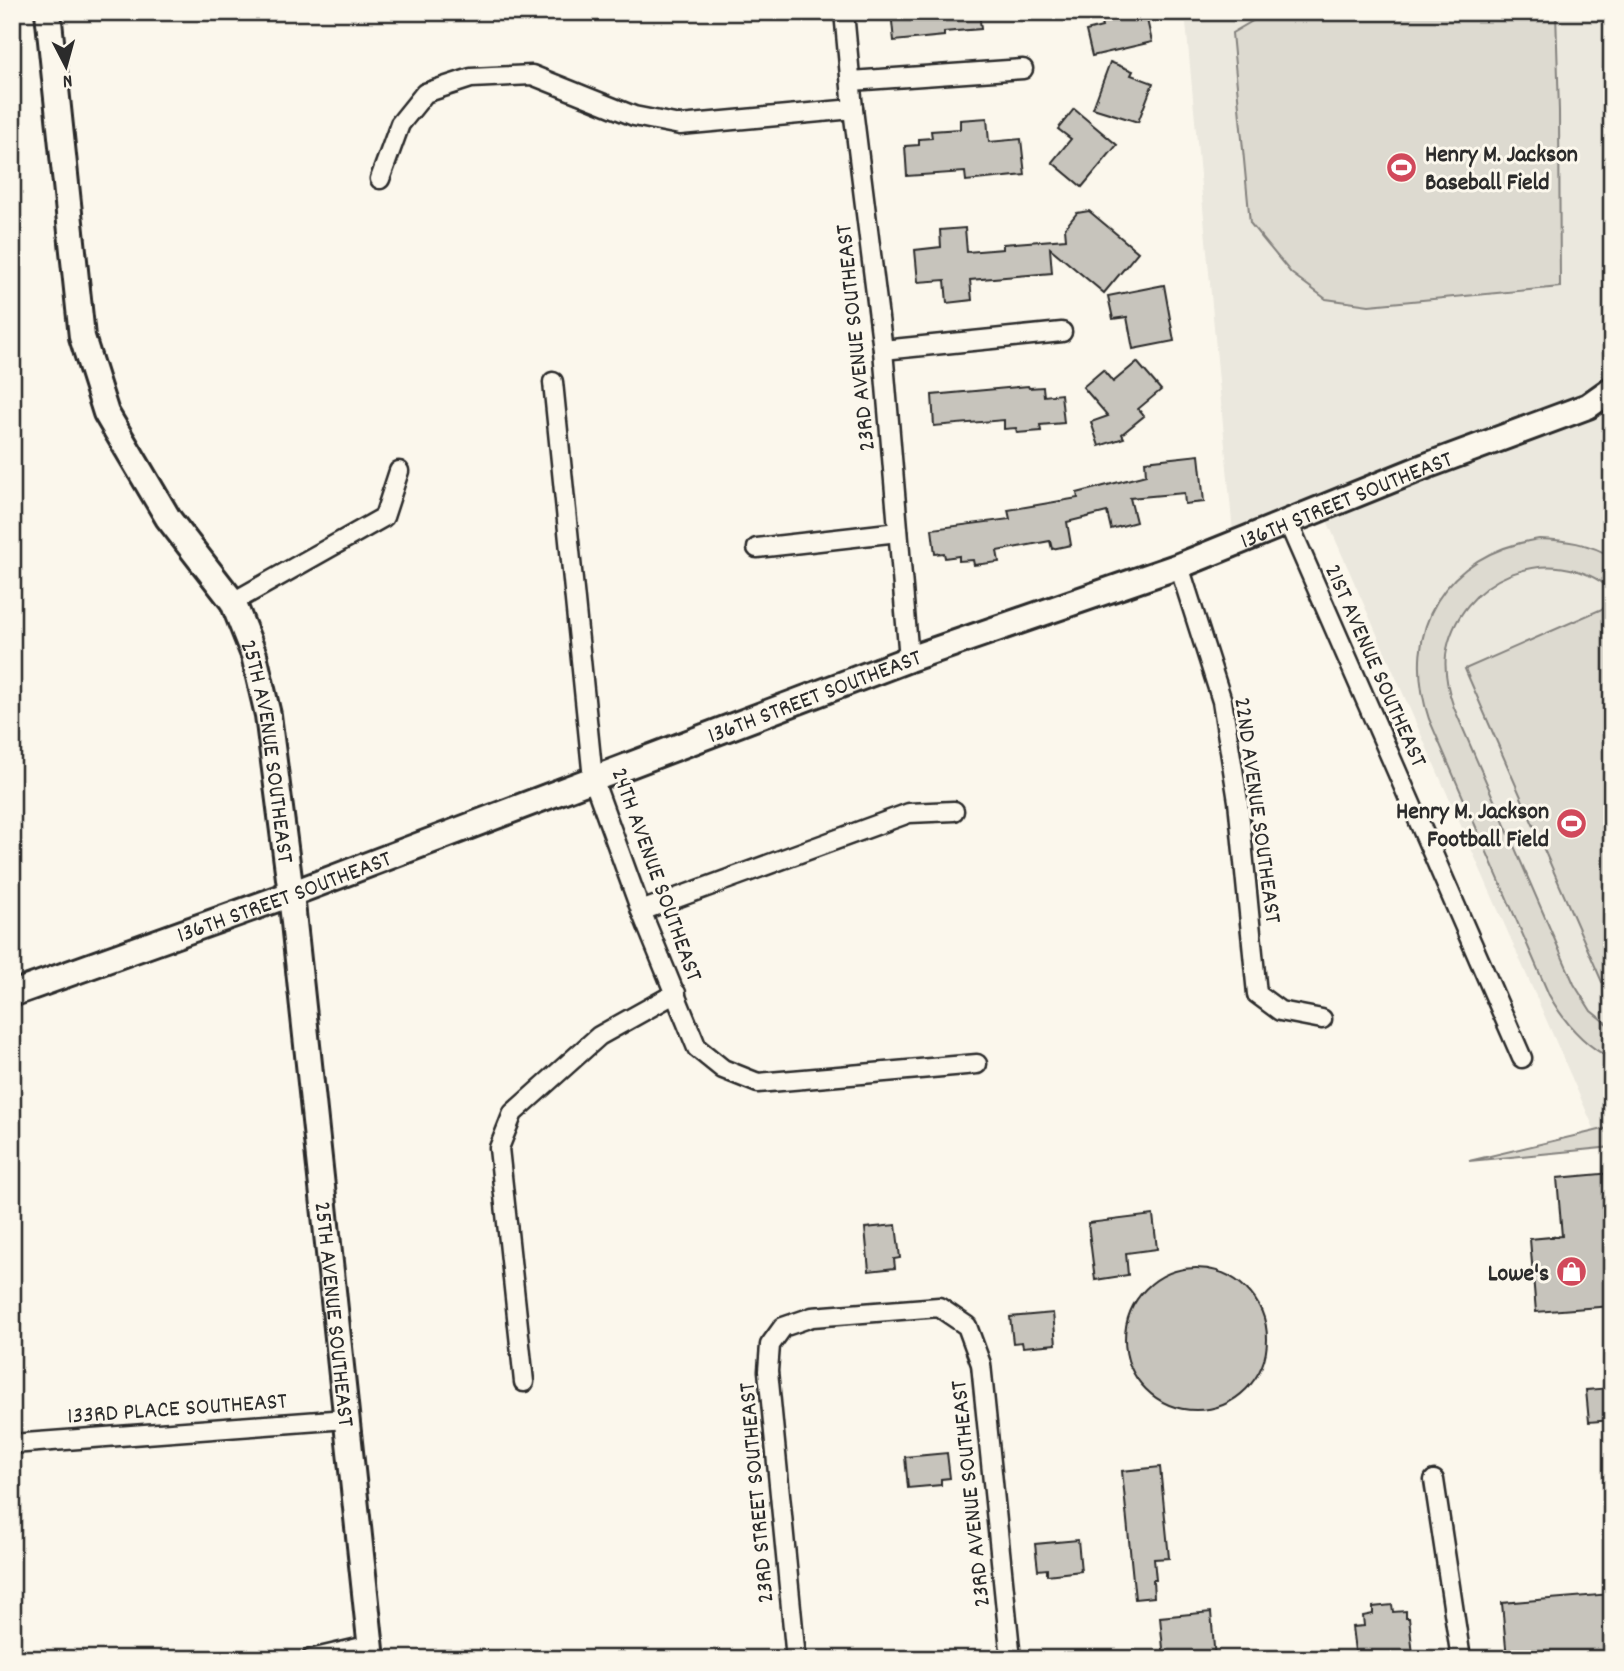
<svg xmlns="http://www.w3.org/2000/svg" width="1624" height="1671" font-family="Dekko,sans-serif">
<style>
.built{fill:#ebe8de}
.green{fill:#dddad0;stroke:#84827e;stroke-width:2}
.building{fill:#c7c4bc;stroke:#2b2b2b;stroke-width:2}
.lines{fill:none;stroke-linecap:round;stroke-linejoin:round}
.street-casing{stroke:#2b2b2b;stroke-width:23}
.secondary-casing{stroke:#2b2b2b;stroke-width:30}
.street{stroke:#fbf7ec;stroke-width:18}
.secondary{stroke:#fbf7ec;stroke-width:24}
.labels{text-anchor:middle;stroke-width:6;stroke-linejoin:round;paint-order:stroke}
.poi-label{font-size:24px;font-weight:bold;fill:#2b2b2b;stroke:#fbf7ec;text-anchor:end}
.street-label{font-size:24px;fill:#2b2b2b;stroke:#fbf7ec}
</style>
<rect width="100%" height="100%" fill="#fbf7ec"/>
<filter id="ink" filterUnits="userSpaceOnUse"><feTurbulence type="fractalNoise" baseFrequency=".0143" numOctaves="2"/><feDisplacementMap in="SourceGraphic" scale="14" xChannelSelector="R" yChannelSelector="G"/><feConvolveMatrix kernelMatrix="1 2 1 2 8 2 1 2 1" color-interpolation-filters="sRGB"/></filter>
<g filter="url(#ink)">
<path class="built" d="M 1185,12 L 1612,12 L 1612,1131 L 1596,1133 L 1322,509 L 1234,544 Z"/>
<g class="green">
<path d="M 1268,12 L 1556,12 L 1559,111 L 1560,287 L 1369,305 L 1326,299 L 1291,273 L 1250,223 L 1232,33 Z"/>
<path d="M 1539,539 C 1565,540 1589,543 1612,557 L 1612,590 C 1552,538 1457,578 1446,655 C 1444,673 1448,691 1454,708 L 1574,984 L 1591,1011 L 1612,1028 L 1612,1059 C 1583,1045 1564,1022 1549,995 L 1429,719 C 1399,628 1445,554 1539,539 Z"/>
<path d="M 1604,608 L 1612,626 L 1612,978 L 1602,982 L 1465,669 Z"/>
<path d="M 1612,1127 L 1612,1147 L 1469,1161 Z"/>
</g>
<g class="building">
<path d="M 891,12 L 979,12 L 981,29 L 944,32 L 944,36 L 894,41 Z"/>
<path d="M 1098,12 L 1135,12 L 1137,18 L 1146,15 L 1152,42 L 1092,56 L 1086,31 L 1102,27 Z"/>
<path d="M 1110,62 L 1133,71 L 1131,75 L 1153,83 L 1138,122 L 1093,108 Z"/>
<path d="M 1074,109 L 1117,145 L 1082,187 L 1052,162 L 1071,139 L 1058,129 Z"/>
<path d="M 987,118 L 989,142 L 1021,139 L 1025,175 L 966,181 L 965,172 L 907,176 L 905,146 L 919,145 L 919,139 L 932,138 L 931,131 L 960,129 L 960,120 Z"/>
<path d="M 1089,211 L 1138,252 L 1104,293 L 1050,248 L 1052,273 L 970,280 L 972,300 L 947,303 L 945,280 L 918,282 L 915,250 L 941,247 L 940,230 L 965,228 L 967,252 L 1003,249 L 1003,244 L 1066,239 L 1065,228 L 1077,213 Z"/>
<path d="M 1164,285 L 1174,341 L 1133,349 L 1127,317 L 1113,319 L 1108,296 Z"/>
<path d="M 1137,362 L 1161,390 L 1138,409 L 1144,416 L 1122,434 L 1124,438 L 1099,446 L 1091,422 L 1108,416 L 1083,387 L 1103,370 L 1113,382 Z"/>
<path d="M 1028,386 L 1029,388 L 1043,387 L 1044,396 L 1061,394 L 1064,423 L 1040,425 L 1041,431 L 1017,433 L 1016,428 L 1004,429 L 1004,420 L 934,426 L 932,395 Z"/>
<path d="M 1199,455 L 1204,502 L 1185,504 L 1184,493 L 1130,498 L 1136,522 L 1111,529 L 1107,512 L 1067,522 L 1071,545 L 1052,549 L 1050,541 L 997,551 L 999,562 L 974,565 L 973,560 L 959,561 L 959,556 L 945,558 L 944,553 L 935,554 L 932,529 L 1010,519 L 1008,510 L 1078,498 L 1077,493 L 1146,475 L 1145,461 Z"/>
<path d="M 1612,1173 L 1612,1306 L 1536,1312 L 1530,1239 L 1562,1236 L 1557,1178 Z"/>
<path d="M 1153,1215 L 1157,1249 L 1126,1253 L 1128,1275 L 1095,1280 L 1088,1223 Z"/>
<path d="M 896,1225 L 900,1258 L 894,1259 L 895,1268 L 869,1271 L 865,1228 Z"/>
<circle cx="1196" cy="1339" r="71"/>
<path d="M 1053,1313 L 1056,1344 L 1023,1347 L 1022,1342 L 1013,1343 L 1010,1317 Z"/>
<path d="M 1612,1388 L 1612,1420 L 1589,1422 L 1586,1390 Z"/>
<path d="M 947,1453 L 950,1478 L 941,1479 L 941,1485 L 908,1488 L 905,1457 Z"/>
<path d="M 1160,1467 L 1169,1558 L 1154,1559 L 1156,1580 L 1153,1580 L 1154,1597 L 1135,1599 L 1122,1471 Z"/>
<path d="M 1078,1540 L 1081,1571 L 1047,1575 L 1047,1569 L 1038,1570 L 1035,1544 Z"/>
<path d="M 1611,1594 L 1612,1659 L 1507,1659 L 1502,1603 Z"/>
<path d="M 1392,1605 L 1393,1612 L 1406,1611 L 1406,1618 L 1409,1618 L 1413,1655 L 1411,1655 L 1411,1659 L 1356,1659 L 1352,1627 L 1364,1626 L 1363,1616 L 1373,1614 L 1373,1607 Z"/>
<path d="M 1211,1612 L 1215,1659 L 1164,1659 L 1160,1617 Z"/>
</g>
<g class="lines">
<defs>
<g id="street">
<path d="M 844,12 L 853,109 L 883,350 L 909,659"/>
<path d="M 851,81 L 1023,69"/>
<path d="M 380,179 L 400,124 L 425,93 L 471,78 L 532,75 L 634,116 L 680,125 L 853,109"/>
<path d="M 883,350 L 1062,332"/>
<path d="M 553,382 L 593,779 L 641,911 L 697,1048 L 723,1069 L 758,1083 L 977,1064"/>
<path d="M 1288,522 L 1522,1058"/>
<path d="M 757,548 L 898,532"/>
<path d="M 1179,566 L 1222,701 L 1238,801 L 1257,994 L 1280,1011 L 1322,1019"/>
<path d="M 233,602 L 384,517 L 399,471"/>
<path d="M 641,911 L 909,813 L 954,811"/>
<path d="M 524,1382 L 499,1148 L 513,1113 L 599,1036 L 676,993"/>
<path d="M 12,1444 L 346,1419"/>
<path d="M 1434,1480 L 1461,1659"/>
<path d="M 311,1659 L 371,1645"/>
<path d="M 796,1659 L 768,1371 L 770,1345 L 783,1327 L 812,1317 L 939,1307 L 967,1326 L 981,1364 L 1011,1659"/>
</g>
<g id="secondary">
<path id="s1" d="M 48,12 L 82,337 L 106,413 L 168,518 L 233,602 L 254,655 L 268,715 L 291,894 L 372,1659"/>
<path id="s2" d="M 12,994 L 291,894 L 909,659 L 1179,566 L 1426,466 L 1588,406 L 1612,389"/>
</g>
</defs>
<use href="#street" class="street-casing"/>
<use href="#secondary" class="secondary-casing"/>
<use href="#street" class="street"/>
<use href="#secondary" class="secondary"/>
</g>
</g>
<defs>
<symbol id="stadium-disc" viewBox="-11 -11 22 22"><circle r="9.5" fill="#d1495b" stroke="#fbf7ec"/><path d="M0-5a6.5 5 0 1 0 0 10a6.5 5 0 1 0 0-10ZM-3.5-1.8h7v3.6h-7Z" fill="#fff"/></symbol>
<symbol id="shop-disc" viewBox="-11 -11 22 22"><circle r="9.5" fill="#d1495b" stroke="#fbf7ec"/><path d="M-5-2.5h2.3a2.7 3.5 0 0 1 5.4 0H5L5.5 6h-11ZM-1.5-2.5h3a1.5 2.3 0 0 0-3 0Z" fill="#fff"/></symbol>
</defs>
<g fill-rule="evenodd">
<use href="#stadium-disc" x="1384" y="150" width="35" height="35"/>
<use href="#stadium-disc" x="1554" y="806" width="35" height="35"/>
<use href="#shop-disc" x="1554" y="1254" width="35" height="35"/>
</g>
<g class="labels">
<g class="poi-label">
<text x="1425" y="161" text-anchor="start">Henry M. Jackson<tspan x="1425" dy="28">Baseball Field</tspan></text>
<text x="1549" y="818">Henry M. Jackson<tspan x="1549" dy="28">Football Field</tspan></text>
<text x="1549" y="1280">Lowe's</text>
</g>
<g class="street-label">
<text transform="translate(854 338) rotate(-96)" y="8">23RD AVENUE SOUTHEAST</text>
<text dy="8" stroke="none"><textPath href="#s2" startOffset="1423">136TH STREET SOUTHEAST</textPath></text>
<text transform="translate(1377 665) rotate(66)" y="8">21ST AVENUE SOUTHEAST</text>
<text dy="8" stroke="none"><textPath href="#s2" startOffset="856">136TH STREET SOUTHEAST</textPath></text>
<text dy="8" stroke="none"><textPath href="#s1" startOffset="789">25TH AVENUE SOUTHEAST</textPath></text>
<text transform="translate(1259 810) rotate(82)" y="8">22ND AVENUE SOUTHEAST</text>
<text transform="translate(658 874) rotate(70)" y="8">24TH AVENUE SOUTHEAST</text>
<text dy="8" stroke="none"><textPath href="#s2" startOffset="289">136TH STREET SOUTHEAST</textPath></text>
<text dy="8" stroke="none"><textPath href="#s1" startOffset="1356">25TH AVENUE SOUTHEAST</textPath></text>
<text transform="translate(177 1407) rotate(-4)" y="8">133RD PLACE SOUTHEAST</text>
<text transform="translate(755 1493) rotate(-95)" y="8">23RD STREET SOUTHEAST</text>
<text transform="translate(969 1494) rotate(-96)" y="8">23RD AVENUE SOUTHEAST</text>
</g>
</g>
<rect width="1624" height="1671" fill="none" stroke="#fbf7ec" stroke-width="42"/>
<rect x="21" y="21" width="1582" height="1629" fill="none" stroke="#2b2b2b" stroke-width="2.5" filter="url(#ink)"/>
<g transform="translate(66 66) rotate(174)" stroke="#fbf7ec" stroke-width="5" paint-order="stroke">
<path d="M0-5L12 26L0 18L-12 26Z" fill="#2b2b2b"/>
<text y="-10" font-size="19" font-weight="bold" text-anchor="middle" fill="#2b2b2b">N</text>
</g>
</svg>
